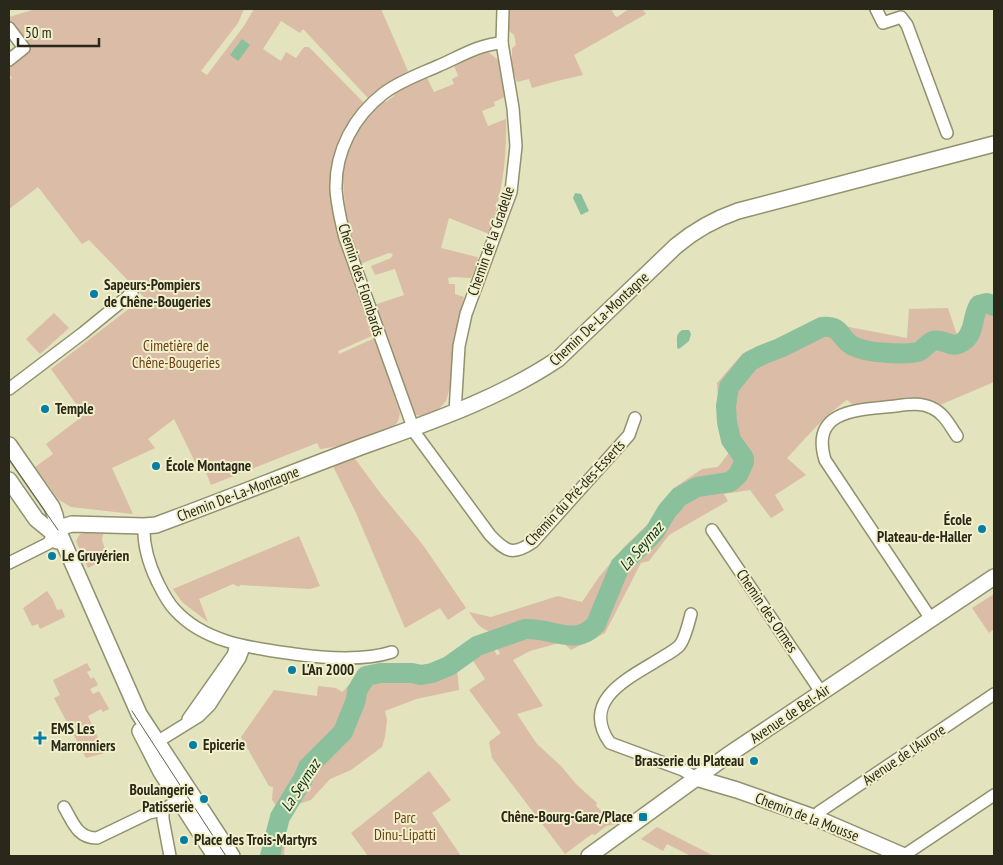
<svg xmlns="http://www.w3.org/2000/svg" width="1003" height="865" font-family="'PT Sans Narrow',sans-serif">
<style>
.green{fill:#dbbca6}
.water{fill:#8ac09c}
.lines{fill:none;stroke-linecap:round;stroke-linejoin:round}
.river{stroke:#8ac09c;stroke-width:20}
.street-casing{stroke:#92916e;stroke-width:14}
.secondary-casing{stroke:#92916e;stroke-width:18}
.street{stroke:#fff;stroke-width:11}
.secondary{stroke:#fff;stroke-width:15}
.tram{stroke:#61604b;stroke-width:1}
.poi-dot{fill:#037ea4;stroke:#f1f0cb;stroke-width:2}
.labels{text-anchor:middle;stroke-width:4;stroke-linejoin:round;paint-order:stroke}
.street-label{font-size:15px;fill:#29281a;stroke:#f1f0cb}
.poi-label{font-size:15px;font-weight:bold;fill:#29281a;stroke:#f1f0cb;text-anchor:start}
.park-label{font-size:15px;fill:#704017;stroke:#f1f0cb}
.water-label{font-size:16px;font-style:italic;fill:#07341c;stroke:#f1f0cb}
</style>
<rect width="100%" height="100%" fill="#e3e3be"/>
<g class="green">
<path d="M 36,9 L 244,9 L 238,23 L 201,71 L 207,75 L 244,26 L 254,9 L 381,9 L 408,71 L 381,87 L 368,98 L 303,29 L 300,33 L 281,21 L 263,49 L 281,61 L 286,52 L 296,58 L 304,47 L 309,47 L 364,103 C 356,110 352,119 346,128 C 318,174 334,220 350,267 C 358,290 366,313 374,335 L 338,351 L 339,354 L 375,338 L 400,413 C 399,417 399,421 396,424 C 388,435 334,448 320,449 L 317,443 L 211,485 L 202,462 L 196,464 L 174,419 L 148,439 L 155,448 L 112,468 L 133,514 L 71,507 L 59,500 L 35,467 L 53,454 L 46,444 L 84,415 L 51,369 L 144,297 L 89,240 L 82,244 L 38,187 L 9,209 L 9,80 L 12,78 L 9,74 L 9,64 L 28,49 L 9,23 L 9,17 Z"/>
<path d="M 509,9 L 611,9 L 615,16 L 617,17 L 629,9 L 642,9 L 646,14 L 574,55 L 583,75 L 557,81 L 532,88 L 529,79 L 517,82 L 512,67 L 512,48 L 516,45 L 514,35 L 508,30 Z"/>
<path d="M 488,52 L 498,60 L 505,97 L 494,102 L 495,106 L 482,111 L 488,126 L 506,119 C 507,161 502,194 489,234 L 449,218 L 441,248 L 477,257 L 479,260 L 471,278 L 453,277 L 448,278 L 449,284 L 455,284 L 455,294 L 464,297 L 454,337 L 451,384 L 446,401 L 438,410 L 422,416 L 416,415 L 411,411 L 374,305 L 404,295 L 395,269 L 375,275 L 371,266 L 391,258 L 393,254 L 389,253 L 360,264 L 347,227 L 342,171 L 345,153 L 361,123 L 380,102 L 386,102 L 394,96 L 395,91 L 426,76 L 434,92 L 454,84 L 452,79 L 458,76 L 454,65 Z"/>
<path d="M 985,306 L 994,309 L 994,382 L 940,405 L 856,407 L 847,400 C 824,416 806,438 787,458 L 806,475 L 775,495 L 784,510 L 771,518 L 750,490 L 724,494 L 728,501 L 669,535 L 649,561 L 641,563 L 605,633 L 571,650 L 563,642 L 530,651 L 513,660 L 543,706 L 517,714 L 537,744 L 561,766 L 576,784 L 597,803 L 596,806 L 616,824 L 606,826 L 595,835 L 592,834 L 565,854 L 492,758 L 489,742 L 501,733 L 469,690 L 485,679 L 472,659 L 493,648 L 497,655 L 500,654 L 492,637 L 497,635 L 498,633 L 492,630 L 492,632 C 481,630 475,621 469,612 L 491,617 L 558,596 L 582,602 L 599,577 L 624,547 L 652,520 L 674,488 L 702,469 L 718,467 L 731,450 L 720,428 L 717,383 L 743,353 L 750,356 L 820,319 L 849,327 L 907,338 L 909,309 L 948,308 L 958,338 L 970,341 C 980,331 974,315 985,306 Z"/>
<path d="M 54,313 L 69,328 L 40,354 L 26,339 Z"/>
<path d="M 353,456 L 381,494 L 423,545 L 466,608 L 448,620 L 440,608 L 405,628 L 356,513 L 332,464 Z"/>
<path d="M 84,533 L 103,534 L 102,540 L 108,558 L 88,568 L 76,541 L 80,534 Z"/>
<path d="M 299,536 L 320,586 L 310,589 L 240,585 L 239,587 L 233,584 L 199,599 L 208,622 L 182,602 L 173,589 Z"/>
<path d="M 47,591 L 53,600 L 57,610 L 62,609 L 65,617 L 40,629 L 38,624 L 32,626 L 23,608 Z"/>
<path d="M 994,594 L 994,629 L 989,633 L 972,608 Z"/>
<path d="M 87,663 L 91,670 L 87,672 L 91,679 L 94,677 L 98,685 L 90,689 L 93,694 L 99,691 L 109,709 L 103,712 L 101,709 L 88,716 L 105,753 L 86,758 L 54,698 L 60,695 L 53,680 Z"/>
<path d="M 457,667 L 459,690 L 416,699 L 385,711 L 387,720 L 385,737 L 382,747 L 351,770 L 330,779 L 311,800 L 298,804 L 286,825 L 284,856 L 278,856 L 276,853 L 282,814 L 272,800 L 273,787 L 269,786 L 241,737 L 274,690 L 317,696 L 318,686 L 336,688 L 342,692 L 357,677 L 369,672 L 398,668 L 414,672 Z"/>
<path d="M 429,771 L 451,800 L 432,813 L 461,856 L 368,856 L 351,833 Z"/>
<path d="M 657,827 L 714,856 L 691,856 L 667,844 L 663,851 L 641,839 Z"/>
</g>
<g class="water">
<path d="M 242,39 L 250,45 L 238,61 L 230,55 Z"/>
<path d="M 575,193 L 581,194 L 589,211 L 581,215 L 573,198 Z"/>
<path d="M 682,330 L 689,330 L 691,334 L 689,341 L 679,349 L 677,348 C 678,341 674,335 682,330 Z"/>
</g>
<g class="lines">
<path class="river" d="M 270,856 L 280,817 L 303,779 L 308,767 L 343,732 L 356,700 L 357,691 L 366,676 L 380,673 L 412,673 L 421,675 L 432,673 L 449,666 L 477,646 L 525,629 C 551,627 576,648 596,624 L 620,566 L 654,533 L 667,511 L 679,497 L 697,487 L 730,482 L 738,475 L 744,462 L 744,458 L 731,440 L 727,422 L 726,406 L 729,387 L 750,361 L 762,355 L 780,348 L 822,327 C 843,325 839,339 853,346 C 866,353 903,355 917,352 C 923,351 927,343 933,341 C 945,337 951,352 965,340 C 975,331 972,316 979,305 L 987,303 L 994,306"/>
<defs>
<g id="street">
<path d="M 876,9 L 883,23 L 901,17 L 907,25 L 947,133"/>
<path d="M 9,28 L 24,48 L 9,60"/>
<path d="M 502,43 C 480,44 459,57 438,66 C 420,74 400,81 384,93 C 354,116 335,151 336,189 C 337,206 341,222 345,238 L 415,433 L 490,535 C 506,552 513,556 533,542 L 629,435 L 635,418"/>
<path d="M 9,389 L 83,333 L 132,293"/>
<path d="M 455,412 L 459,346 L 466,314 L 511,192 L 516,146 L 513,108 L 502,43 L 503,9"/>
<path d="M 144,526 C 143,545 149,564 157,581 C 162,591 167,602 175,610 C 205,643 252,648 294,654 C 323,658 364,661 392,652"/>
<path d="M 712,530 L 821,692"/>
<path d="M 9,563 L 49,543 L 53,533"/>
<path d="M 691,614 C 689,622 684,641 679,646 C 675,650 668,654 663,657 C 631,677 579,699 610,743 L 683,770 L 696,778"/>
<path d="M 931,619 L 825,460 C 811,413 852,410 886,407 C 901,406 918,401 932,408 C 944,413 950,426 957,436"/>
<path d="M 188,719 L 233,655 L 236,645"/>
<path d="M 157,742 L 199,716 L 210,705 L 240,658 L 244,647"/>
<path d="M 64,807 C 73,822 77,838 97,838 L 149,813 L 163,810"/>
<path d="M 816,818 L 819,812 L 825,808 L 994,694"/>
<path d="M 170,856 L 163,819 L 163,810 L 178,800"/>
<path d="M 903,856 L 994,795"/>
</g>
<g id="secondary">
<path d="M 9,445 L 52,507 L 55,515 L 58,530 L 139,714 L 232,856"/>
<path d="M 9,480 L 36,519 L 53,533 L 57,541"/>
<path d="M 53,533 L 62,527 L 72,524 L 144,526 L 156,525 C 224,500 291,473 358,448 C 427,423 497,400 558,359 L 676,246 C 695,230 715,219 738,211 L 994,144"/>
<path d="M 140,731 L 161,772 L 215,856"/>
<path d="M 696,778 L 737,790 L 816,818 L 904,856"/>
<path d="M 589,856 L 728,755 L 994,577"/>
</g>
</defs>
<use href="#street" class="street-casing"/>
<use href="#secondary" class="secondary-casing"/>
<use href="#street" class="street"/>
<use href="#secondary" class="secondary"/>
<g class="tram">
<path d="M 9,459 L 58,530"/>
<path d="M 132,711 L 226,856"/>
</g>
</g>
<g class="poi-dot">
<circle cx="94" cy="294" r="5"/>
<circle cx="45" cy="409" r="5"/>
<circle cx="156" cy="466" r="5"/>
<circle cx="982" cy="529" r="5"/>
<circle cx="52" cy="556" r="5"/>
<circle cx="292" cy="670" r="5"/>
<path d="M37.5 730.5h5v5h5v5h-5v5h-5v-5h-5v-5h5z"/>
<circle cx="193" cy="745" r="5"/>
<circle cx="754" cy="761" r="5"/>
<circle cx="204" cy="799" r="5"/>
<rect x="638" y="812" width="10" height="10" rx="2.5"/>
<circle cx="184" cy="840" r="5"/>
</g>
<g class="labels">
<g class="street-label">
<text transform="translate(491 241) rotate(-71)" y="5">Chemin de la Gradelle</text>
<text transform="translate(361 280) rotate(72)" y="5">Chemin des Flombards</text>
<text transform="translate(599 319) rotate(-43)" y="5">Chemin De-La-Montagne</text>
<text transform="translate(575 493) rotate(-47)" y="5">Chemin du Pré-des-Esserts</text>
<text transform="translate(238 494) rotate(-21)" y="5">Chemin De-La-Montagne</text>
<text transform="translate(767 611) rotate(56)" y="5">Chemin des Ormes</text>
<text transform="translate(790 714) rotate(-34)" y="5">Avenue de Bel-Air</text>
<text transform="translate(904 755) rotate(-34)" y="5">Avenue de l'Aurore</text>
<text transform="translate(807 817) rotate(21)" y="5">Chemin de la Mousse</text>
</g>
<g class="poi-label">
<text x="104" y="290">Sapeurs-Pompiers<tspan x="104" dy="17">de Chêne-Bougeries</tspan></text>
<text x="55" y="414">Temple</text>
<text x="166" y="471">École Montagne</text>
<text x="972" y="525" text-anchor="end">École<tspan x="972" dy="17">Plateau-de-Haller</tspan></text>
<text x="62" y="561">Le Gruyérien</text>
<text x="302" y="675">L'An 2000</text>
<text x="51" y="734">EMS Les<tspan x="51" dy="17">Marronniers</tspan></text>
<text x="203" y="750">Epicerie</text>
<text x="744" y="766" text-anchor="end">Brasserie du Plateau</text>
<text x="194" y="795" text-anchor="end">Boulangerie<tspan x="194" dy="17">Patisserie</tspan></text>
<text x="633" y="822" text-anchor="end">Chêne-Bourg-Gare/Place</text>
<text x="194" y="845">Place des Trois-Martyrs</text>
</g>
<g class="park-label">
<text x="176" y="351">Cimetière de<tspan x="176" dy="17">Chêne-Bougeries</tspan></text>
<text x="405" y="823">Parc<tspan x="405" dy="17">Dinu-Lipatti</tspan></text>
</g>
<g class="water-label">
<text transform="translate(641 546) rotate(-49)" y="6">La Seymaz</text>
<text transform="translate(300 785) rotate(-57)" y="6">La Seymaz</text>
</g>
</g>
<rect width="1003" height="865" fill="none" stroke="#29281a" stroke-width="20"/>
<path d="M18 38v8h81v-8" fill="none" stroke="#29281a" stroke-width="2.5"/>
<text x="25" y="38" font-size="15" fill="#29281a" stroke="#f1f0cb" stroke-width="4" paint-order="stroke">50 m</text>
</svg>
